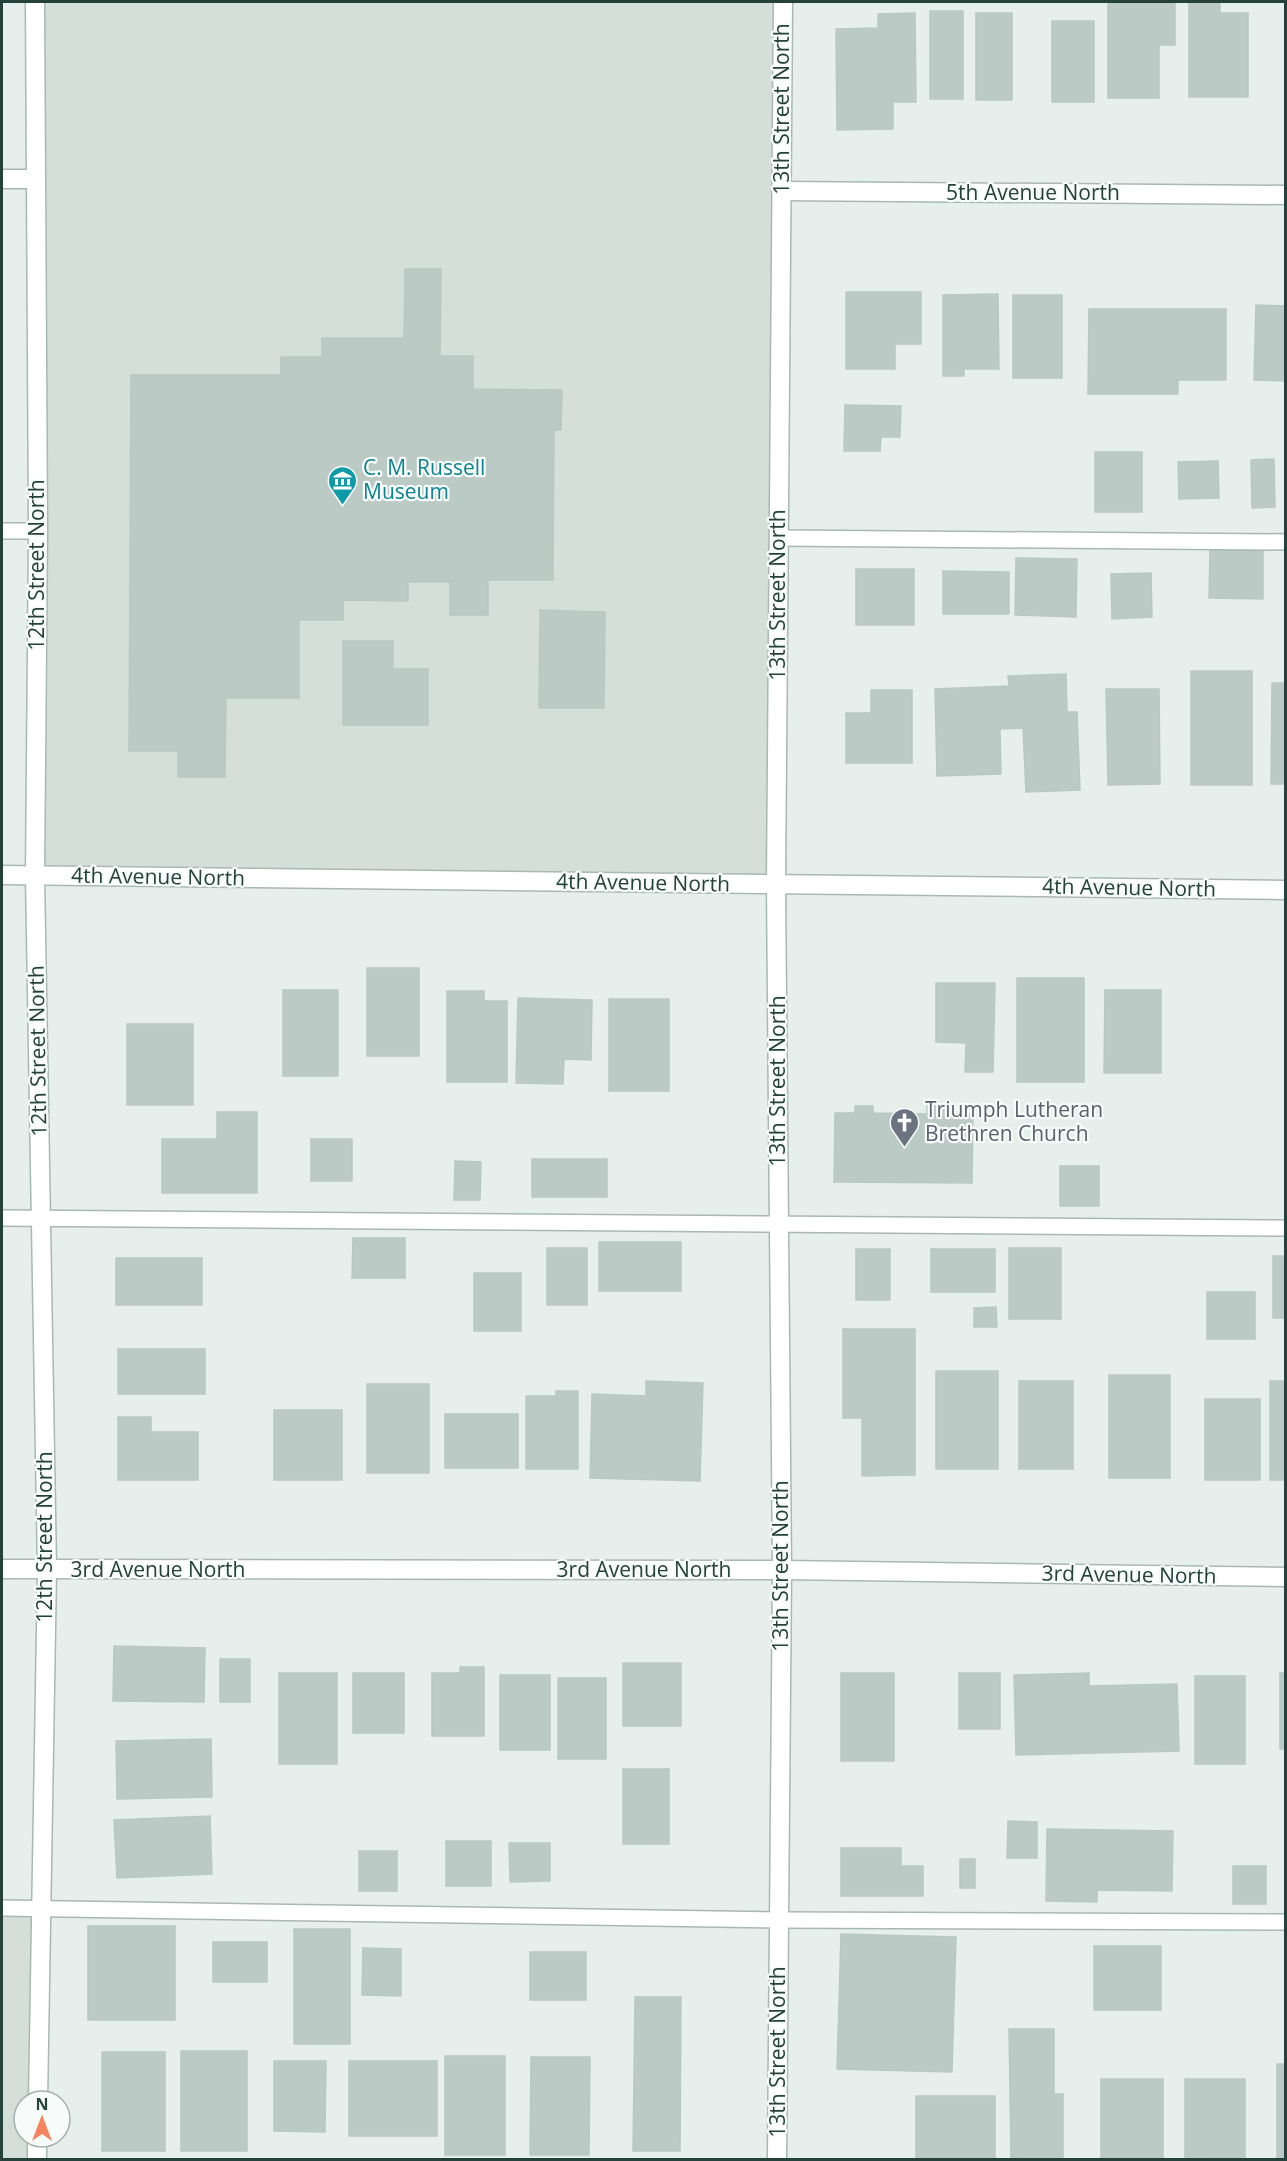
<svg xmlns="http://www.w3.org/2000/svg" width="1287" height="2161" font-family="'Open Sans',sans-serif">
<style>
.built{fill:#d4dfda}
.building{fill:#bbcac4;stroke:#b8c9c2;stroke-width:1.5}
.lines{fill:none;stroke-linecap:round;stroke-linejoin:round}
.service-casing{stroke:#a8b8b2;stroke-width:18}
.minor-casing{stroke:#a8b8b2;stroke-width:21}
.service{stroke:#fff;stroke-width:15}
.minor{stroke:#fff;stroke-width:18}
.labels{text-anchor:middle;stroke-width:4.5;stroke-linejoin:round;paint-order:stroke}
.street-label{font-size:21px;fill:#24423a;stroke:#f7fbf9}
.culture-label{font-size:21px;fill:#0d838f;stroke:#f7fbf9;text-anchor:start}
.worship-label{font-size:21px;fill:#5b616d;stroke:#f7fbf9;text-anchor:start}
</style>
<rect width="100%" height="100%" fill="#e6efeb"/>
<g class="built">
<path d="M 35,2 L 783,2 L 776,885 L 35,876 Z"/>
<path d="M 2,1908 L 41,1908 L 38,2101 L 24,2101 L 24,2137 L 37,2137 L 37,2159 L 2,2159 Z"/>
</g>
<g class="building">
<path d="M 1189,2 L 1220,2 L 1220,13 L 1248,13 L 1248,97 L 1189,97 Z"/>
<path d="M 1108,3 L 1175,3 L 1175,45 L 1159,45 L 1159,98 L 1108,98 Z"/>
<rect x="930" y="11" width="33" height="88"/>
<path d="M 915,13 L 916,102 L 893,102 L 893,129 L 837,130 L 836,29 L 878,28 L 878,14 Z"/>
<rect x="976" y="13" width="36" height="87"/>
<rect x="1052" y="21" width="42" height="81"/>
<rect x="1285" y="21" width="1" height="81"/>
<path d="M 405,269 L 441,269 L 440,356 L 473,356 L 473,389 L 562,390 L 561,430 L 554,430 L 553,580 L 488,580 L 488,615 L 450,615 L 450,582 L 408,582 L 408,601 L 343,600 L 343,620 L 299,620 L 299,698 L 226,698 L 225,777 L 178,777 L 178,751 L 129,751 L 131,375 L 281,375 L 281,357 L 322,357 L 322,338 L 404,338 Z"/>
<path d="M 846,292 L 921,292 L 921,344 L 895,344 L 895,369 L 846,369 Z"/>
<path d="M 998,294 L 999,369 L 964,369 L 964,376 L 943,376 L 943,295 Z"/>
<rect x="1013" y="295" width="49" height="83"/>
<path d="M 1256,305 L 1286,306 L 1286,381 L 1254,380 Z"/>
<path d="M 1089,309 L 1226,309 L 1226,380 L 1178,380 L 1178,394 L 1088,394 Z"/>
<path d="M 845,405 L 901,406 L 900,437 L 881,437 L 880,451 L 844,451 Z"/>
<rect x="1095" y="452" width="47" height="60"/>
<path d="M 1274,459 L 1275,507 L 1252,508 L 1251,460 Z"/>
<path d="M 1218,461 L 1219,498 L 1179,499 L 1178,462 Z"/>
<path d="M 1210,550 L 1263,550 L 1263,599 L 1209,598 Z"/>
<path d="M 1016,558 L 1077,559 L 1076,617 L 1015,615 Z"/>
<rect x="856" y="569" width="58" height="56"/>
<path d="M 943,571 L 1009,572 L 1009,614 L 943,614 Z"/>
<path d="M 1151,573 L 1152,617 L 1112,619 L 1111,574 Z"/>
<path d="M 540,610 L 605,612 L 604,708 L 539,708 Z"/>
<path d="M 343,641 L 393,641 L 393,669 L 428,669 L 428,725 L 343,725 Z"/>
<rect x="1191" y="671" width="61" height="114"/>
<path d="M 1066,674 L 1067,712 L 1077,712 L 1080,790 L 1026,792 L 1023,728 L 1000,729 L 1001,774 L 937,776 L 935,689 L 1009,686 L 1008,676 Z"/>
<path d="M 1272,683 L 1286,683 L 1286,784 L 1271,784 Z"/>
<path d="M 1106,689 L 1159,689 L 1160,784 L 1108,785 Z"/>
<path d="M 871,690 L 912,690 L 912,763 L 846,763 L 846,713 L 871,713 Z"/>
<rect x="367" y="968" width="52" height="88"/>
<rect x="1017" y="978" width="67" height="104"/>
<path d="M 936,983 L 995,983 L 993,1072 L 965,1072 L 966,1043 L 936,1042 Z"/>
<rect x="283" y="990" width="55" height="86"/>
<path d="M 1105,990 L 1161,990 L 1161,1073 L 1104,1073 Z"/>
<path d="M 447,991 L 484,991 L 484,1001 L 507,1001 L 507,1082 L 447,1082 Z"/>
<path d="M 518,998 L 592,1000 L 591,1060 L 564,1059 L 563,1084 L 516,1083 Z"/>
<rect x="609" y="999" width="60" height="92"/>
<rect x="127" y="1024" width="66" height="81"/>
<path d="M 855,1106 L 873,1106 L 873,1113 L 927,1114 L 927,1106 L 949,1106 L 949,1114 L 973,1114 L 972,1183 L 834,1182 L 835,1113 L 855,1113 Z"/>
<path d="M 217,1112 L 257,1112 L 257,1193 L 162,1193 L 162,1139 L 217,1139 Z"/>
<rect x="311" y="1139" width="41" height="42"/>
<rect x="532" y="1159" width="75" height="38"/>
<path d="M 455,1161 L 481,1162 L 480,1200 L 454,1200 Z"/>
<rect x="1060" y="1166" width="39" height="40"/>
<path d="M 353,1238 L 405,1238 L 405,1278 L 352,1278 Z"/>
<rect x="599" y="1242" width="82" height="49"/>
<rect x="547" y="1248" width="40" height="57"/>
<rect x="1009" y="1248" width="52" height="71"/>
<rect x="856" y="1249" width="34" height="51"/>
<rect x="931" y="1249" width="64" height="43"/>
<rect x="1273" y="1256" width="13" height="62"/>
<rect x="116" y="1258" width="86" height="47"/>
<rect x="474" y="1273" width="47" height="58"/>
<rect x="1207" y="1292" width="48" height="47"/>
<path d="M 996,1307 L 997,1327 L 974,1327 L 974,1308 Z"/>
<path d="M 843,1329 L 915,1329 L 915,1475 L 862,1476 L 862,1418 L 843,1418 Z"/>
<rect x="118" y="1349" width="87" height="45"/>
<rect x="936" y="1371" width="62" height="98"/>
<rect x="1109" y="1375" width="61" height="103"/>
<path d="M 646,1381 L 703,1383 L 700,1481 L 590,1478 L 592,1394 L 646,1396 Z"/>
<rect x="1019" y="1381" width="54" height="88"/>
<rect x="1270" y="1381" width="16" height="99"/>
<rect x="367" y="1384" width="62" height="89"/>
<path d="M 556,1391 L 578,1391 L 578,1469 L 526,1469 L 526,1396 L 556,1396 Z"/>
<rect x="1205" y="1399" width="55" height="81"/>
<rect x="274" y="1410" width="68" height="70"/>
<rect x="445" y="1414" width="73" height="54"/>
<path d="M 118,1417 L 151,1417 L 151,1432 L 198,1432 L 198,1480 L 118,1480 Z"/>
<path d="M 114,1646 L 205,1648 L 204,1702 L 113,1701 Z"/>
<rect x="220" y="1659" width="30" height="43"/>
<rect x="623" y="1663" width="58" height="63"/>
<path d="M 460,1667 L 484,1667 L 484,1736 L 432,1736 L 432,1673 L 460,1673 Z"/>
<rect x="279" y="1673" width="58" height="91"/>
<rect x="353" y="1673" width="51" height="60"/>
<rect x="841" y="1673" width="53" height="88"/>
<rect x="959" y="1673" width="41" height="56"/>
<path d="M 1089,1673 L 1089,1686 L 1177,1684 L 1179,1751 L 1016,1755 L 1014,1675 Z"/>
<rect x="1280" y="1673" width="6" height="76"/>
<rect x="500" y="1675" width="50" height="75"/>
<rect x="1195" y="1676" width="50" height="88"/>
<rect x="558" y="1678" width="48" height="81"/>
<path d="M 211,1739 L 212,1797 L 117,1799 L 116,1741 Z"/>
<rect x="623" y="1769" width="46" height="75"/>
<path d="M 210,1816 L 212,1874 L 117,1878 L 114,1820 Z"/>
<path d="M 1008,1821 L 1037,1822 L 1037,1858 L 1007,1858 Z"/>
<path d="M 1047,1829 L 1173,1831 L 1172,1891 L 1097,1890 L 1097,1902 L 1046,1901 Z"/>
<rect x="446" y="1841" width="45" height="45"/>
<path d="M 509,1843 L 550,1843 L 550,1881 L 510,1882 Z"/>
<path d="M 841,1848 L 901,1848 L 901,1866 L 923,1866 L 923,1896 L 841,1896 Z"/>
<rect x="359" y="1851" width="38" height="40"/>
<rect x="960" y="1859" width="15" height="29"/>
<rect x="1233" y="1866" width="33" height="38"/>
<rect x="88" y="1926" width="87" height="94"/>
<rect x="294" y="1929" width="56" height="115"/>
<path d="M 841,1934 L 956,1937 L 952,2072 L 837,2069 Z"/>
<rect x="213" y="1942" width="54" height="40"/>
<rect x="1094" y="1946" width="67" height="64"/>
<path d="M 363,1948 L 401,1949 L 401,1996 L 362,1995 Z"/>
<rect x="530" y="1952" width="56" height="48"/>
<path d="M 635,1997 L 681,1997 L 680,2151 L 633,2151 Z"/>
<path d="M 1009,2029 L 1054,2029 L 1054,2094 L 1063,2094 L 1063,2157 L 1011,2158 Z"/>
<rect x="181" y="2051" width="66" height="100"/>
<rect x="102" y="2052" width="63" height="99"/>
<rect x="445" y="2056" width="60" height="99"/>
<path d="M 531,2057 L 590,2057 L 589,2155 L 530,2155 Z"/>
<path d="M 274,2061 L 326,2061 L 325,2132 L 274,2131 Z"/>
<rect x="349" y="2061" width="88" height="75"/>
<rect x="1277" y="2064" width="9" height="96"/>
<rect x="1101" y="2079" width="62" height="81"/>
<path d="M 1185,2079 L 1245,2079 L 1245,2160 L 1185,2157 Z"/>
<rect x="916" y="2096" width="79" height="64"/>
</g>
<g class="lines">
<defs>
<g id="service">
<path d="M 2,531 L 38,531"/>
<path d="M 778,538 L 1286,542"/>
<path d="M 2,1218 L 1286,1228"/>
<path d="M 2,1908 L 779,1920 L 1286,1922"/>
</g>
<g id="minor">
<path d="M 35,2 L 38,531 L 35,876 L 47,1570 L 38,2101"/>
<path d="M 2,179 L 35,179"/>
<path d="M 781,191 L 1286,195"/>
<path d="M 2,875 L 1286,890"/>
<path d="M 2,1569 L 782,1570 L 1286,1577"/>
<path d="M 37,2160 L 37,2137"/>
<path d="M 777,2160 L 782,1570 L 776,885 L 783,2"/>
</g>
</defs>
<use href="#service" class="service-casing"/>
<use href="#minor" class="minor-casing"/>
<use href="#service" class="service"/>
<use href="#minor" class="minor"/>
</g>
<defs>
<symbol id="museum-pin" viewBox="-11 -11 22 30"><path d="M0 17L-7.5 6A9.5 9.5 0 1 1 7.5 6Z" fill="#0f9aa8" stroke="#f7fbf9"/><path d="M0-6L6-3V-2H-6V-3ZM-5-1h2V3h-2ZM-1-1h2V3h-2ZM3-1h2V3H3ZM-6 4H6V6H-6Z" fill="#fff"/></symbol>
<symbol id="church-pin" viewBox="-11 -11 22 30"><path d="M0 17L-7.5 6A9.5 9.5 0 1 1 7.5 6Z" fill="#6b7280" stroke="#f7fbf9"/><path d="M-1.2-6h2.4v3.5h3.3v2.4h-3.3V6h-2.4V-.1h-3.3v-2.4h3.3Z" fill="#fff"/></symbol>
</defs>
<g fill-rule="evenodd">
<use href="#museum-pin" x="326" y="464" width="33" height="45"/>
<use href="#church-pin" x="888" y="1106" width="33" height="45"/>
</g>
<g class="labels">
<g class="street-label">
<text transform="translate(782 109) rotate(-90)" y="7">13th Street North</text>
<text x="1033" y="200">5th Avenue North</text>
<text transform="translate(37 565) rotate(-90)" y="7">12th Street North</text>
<text transform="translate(778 595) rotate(-90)" y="7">13th Street North</text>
<text transform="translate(158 877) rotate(1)" y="7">4th Avenue North</text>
<text transform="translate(643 883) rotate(1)" y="7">4th Avenue North</text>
<text transform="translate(1129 888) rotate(1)" y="7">4th Avenue North</text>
<text transform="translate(38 1051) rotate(-91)" y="7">12th Street North</text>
<text transform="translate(778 1081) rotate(-90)" y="7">13th Street North</text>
<text transform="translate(45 1537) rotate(-90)" y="7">12th Street North</text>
<text transform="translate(781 1566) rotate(-90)" y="7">13th Street North</text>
<text x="158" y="1577">3rd Avenue North</text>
<text x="644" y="1577">3rd Avenue North</text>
<text transform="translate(1129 1575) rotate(1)" y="7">3rd Avenue North</text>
<text transform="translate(778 2052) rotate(-90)" y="7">13th Street North</text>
</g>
<g class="culture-label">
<text x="363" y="475">C. M. Russell<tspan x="363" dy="24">Museum</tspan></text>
</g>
<g class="worship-label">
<text x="925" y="1117">Triumph Lutheran<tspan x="925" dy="24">Brethren Church</tspan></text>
</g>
</g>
<rect width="1287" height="2161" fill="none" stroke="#24423a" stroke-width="6"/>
<g transform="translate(42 2119)"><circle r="28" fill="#f7fbf9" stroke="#a3b1ad" stroke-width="1.5"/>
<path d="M0-4.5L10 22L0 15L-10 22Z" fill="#f4845f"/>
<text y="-9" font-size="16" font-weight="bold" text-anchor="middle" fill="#24423a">N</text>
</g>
</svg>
